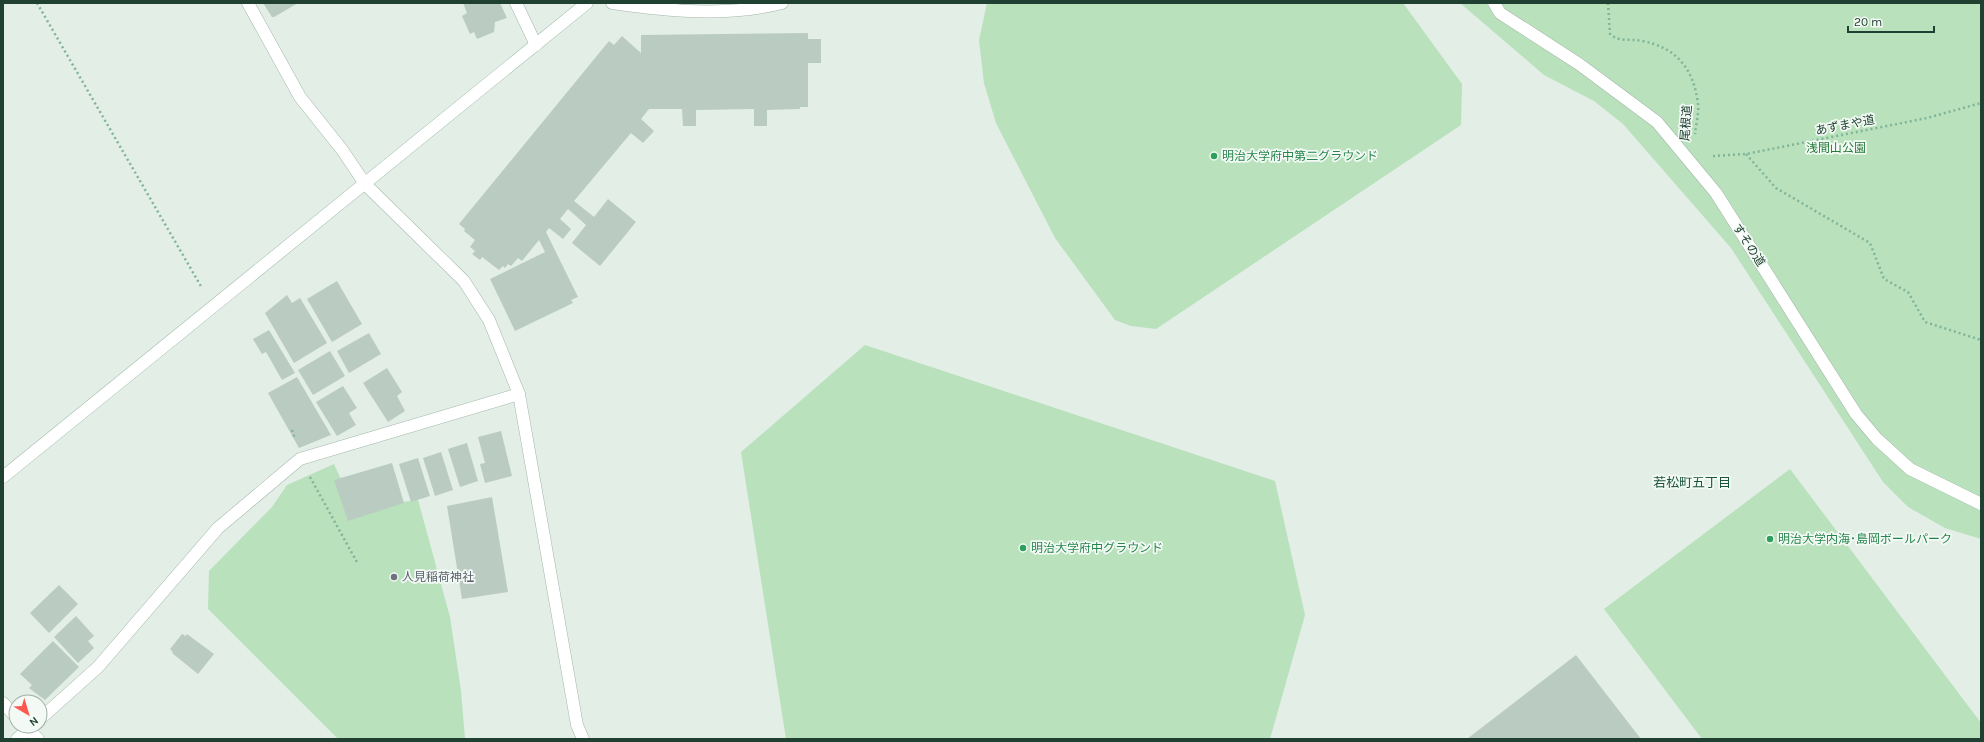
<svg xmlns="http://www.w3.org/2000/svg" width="1984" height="742" font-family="Karla,'Noto Sans JP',sans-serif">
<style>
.green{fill:#b9e1bc}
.building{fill:#baccc1}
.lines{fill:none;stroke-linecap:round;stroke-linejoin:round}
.lane-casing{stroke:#a4b6ac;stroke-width:13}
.street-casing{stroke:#a4b6ac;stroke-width:13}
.secondary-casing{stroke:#a2bdaf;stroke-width:13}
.path{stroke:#80b499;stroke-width:2.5;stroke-dasharray:2 3;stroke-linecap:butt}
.lane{stroke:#fff;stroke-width:12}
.street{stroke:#fff;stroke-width:12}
.secondary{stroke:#fff;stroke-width:12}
.leisure-dot{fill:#2e9e5b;stroke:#f3faf5;stroke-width:1.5}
.worship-dot{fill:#6b7280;stroke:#f3faf5;stroke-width:1.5}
.labels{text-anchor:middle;stroke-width:3.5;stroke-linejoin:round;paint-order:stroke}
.street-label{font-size:12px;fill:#204031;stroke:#f3faf5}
.park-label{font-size:12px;fill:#277b37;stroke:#f3faf5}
.leisure-label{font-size:12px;fill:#27864d;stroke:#f3faf5;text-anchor:start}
.worship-label{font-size:12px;fill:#5b616d;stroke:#f3faf5;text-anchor:start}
.neighbourhood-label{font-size:13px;fill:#1a543b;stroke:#f3faf5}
</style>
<rect width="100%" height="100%" fill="#e2eee6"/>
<g class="green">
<path d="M 987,3 L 1403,3 L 1462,84 L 1461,125 L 1156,329 L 1131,326 L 1115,320 L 1055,238 L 996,123 L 984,83 L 979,40 Z"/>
<path d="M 1460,3 L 1981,3 L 1981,539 L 1945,528 L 1908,507 L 1883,482 L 1731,248 L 1623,124 L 1594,101 L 1544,75 Z"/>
<path d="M 865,345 L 1275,481 L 1305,615 L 1270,739 L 786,739 L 741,452 Z"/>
<path d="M 334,464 L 354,508 L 418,500 L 450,617 L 461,691 L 465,739 L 340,739 L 336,737 L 208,609 L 209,571 L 272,507 L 287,485 Z"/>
<path d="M 1790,469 L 1981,723 L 1981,739 L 1702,739 L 1604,609 Z"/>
</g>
<g class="building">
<path d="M 263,3 L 298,3 L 274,17 L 272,17 Z"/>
<path d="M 463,3 L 500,3 L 507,18 L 495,22 L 494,32 L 477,39 L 474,32 L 470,34 L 462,16 L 467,13 Z"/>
<path d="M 808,33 L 808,39 L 821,39 L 821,63 L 808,63 L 808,107 L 800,107 L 800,109 L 767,110 L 767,126 L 754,126 L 754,109 L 696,110 L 696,126 L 683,126 L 682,109 L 649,109 L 641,119 L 654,131 L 643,143 L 631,133 L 574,201 L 594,217 L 608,199 L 636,222 L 600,266 L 572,243 L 586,225 L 568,209 L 560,219 L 571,229 L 563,239 L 549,228 L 546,232 L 578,297 L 571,300 L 573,303 L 515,331 L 490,279 L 545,252 L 539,240 L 522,261 L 518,258 L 511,266 L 508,264 L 505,268 L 503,266 L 499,270 L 482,257 L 480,260 L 472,254 L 475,251 L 470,247 L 475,240 L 464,231 L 465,229 L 459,224 L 609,41 L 614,45 L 622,36 L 641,53 L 641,35 Z"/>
<path d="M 337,281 L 362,324 L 332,342 L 307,299 Z"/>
<path d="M 287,295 L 292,303 L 300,298 L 327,343 L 294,363 L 265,313 Z"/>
<path d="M 269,330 L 295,373 L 282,380 L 266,352 L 262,354 L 253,339 Z"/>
<path d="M 369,333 L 381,354 L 349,373 L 337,351 Z"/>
<path d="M 330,351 L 345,376 L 313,395 L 298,370 Z"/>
<path d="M 387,368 L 402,392 L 397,396 L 405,411 L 388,422 L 363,383 Z"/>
<path d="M 297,377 L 331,435 L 299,448 L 268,393 Z"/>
<path d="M 343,386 L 357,408 L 349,413 L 356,425 L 337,436 L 316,402 Z"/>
<path d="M 501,431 L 512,476 L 485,483 L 480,464 L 485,463 L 478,437 Z"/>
<path d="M 467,443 L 478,481 L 460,487 L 448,449 Z"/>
<path d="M 441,452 L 453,490 L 435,496 L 423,458 Z"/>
<path d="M 418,458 L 430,496 L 411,502 L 399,464 Z"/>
<path d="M 392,463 L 404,503 L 348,521 L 334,480 Z"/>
<path d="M 492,497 L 508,592 L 462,599 L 447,506 Z"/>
<path d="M 59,585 L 78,604 L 49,633 L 30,613 Z"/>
<path d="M 76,616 L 94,636 L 88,641 L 94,648 L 78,663 L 54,637 Z"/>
<path d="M 182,634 L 186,636 L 187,634 L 214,654 L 198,674 L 172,653 L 173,652 L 170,649 Z"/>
<path d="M 53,641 L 79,667 L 45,700 L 29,688 L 32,685 L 20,674 Z"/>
<path d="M 1576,655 L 1641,739 L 1467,739 Z"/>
</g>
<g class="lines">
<defs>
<path id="lane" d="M 516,3 L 536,45"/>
<g id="street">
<path d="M 248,3 L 300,97 L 343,151 L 365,184 L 464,281 L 489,320 L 519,394 L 577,725 L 583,739"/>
<path d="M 612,3 C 668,11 727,17 782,3"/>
<path d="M 1494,3 L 1500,13 L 1579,64 L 1657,122 L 1716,193 L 1856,414 L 1877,439 L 1910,469 L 1981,504"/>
<path d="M 40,719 L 98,667 L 218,528 L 300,459 L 519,394"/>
<path d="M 17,739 L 32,726"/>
</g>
<g id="secondary">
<path d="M 3,477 L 587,3"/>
<path d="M 3,703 L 16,717"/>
<path d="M 25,726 L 38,739"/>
</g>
</defs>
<use href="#lane" class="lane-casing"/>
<use href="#street" class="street-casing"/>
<use href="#secondary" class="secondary-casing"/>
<g class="path">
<path d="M 37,3 L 202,288"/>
<path d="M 1608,3 L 1610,34 C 1620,43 1630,38 1642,41 C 1676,47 1694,69 1698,104 C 1699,113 1696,125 1695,134"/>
<path d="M 1746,154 L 1776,188 L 1870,243 L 1884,279 L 1908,292 L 1925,322 L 1981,340"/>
<path d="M 1713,156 L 1746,154 L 1927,118 L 1981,103"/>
<path d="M 292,430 L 295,439"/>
<path d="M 310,477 L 358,564"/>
</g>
<use href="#lane" class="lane"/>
<use href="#street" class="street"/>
<use href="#secondary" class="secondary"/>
</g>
<g class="leisure-dot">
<circle cx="1214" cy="156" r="4"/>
<circle cx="1770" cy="539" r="4"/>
<circle cx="1023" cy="548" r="4"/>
</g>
<circle class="worship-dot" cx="394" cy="577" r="4"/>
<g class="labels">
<g class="street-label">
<text transform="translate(1686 123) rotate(-86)" y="4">尾根道</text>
<text transform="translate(1845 125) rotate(-11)" y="4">あずまや道</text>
<text transform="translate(1749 245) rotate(57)" y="4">すその道</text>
</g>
<g class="park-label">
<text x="1836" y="152">浅間山公園</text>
</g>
<g class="leisure-label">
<text x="1222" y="160">明治大学府中第二グラウンド</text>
<text x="1778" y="543">明治大学内海･島岡ボールパーク</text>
<text x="1031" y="552">明治大学府中グラウンド</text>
</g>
<g class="worship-label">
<text x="402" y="581">人見稲荷神社</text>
</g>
<g class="neighbourhood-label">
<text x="1692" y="487">若松町五丁目</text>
</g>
</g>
<rect width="1984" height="742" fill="none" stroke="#204031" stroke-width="8"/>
<g transform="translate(28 714) rotate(142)"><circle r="19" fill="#f3faf5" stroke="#9fb0a7"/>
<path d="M0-3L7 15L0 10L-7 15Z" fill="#fd5850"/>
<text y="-6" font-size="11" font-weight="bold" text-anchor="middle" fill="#204031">N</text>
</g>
<path d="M1848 26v6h86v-6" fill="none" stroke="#204031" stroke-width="2"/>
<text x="1854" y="26" font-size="12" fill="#204031" stroke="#f3faf5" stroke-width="3" paint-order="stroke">20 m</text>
</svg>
